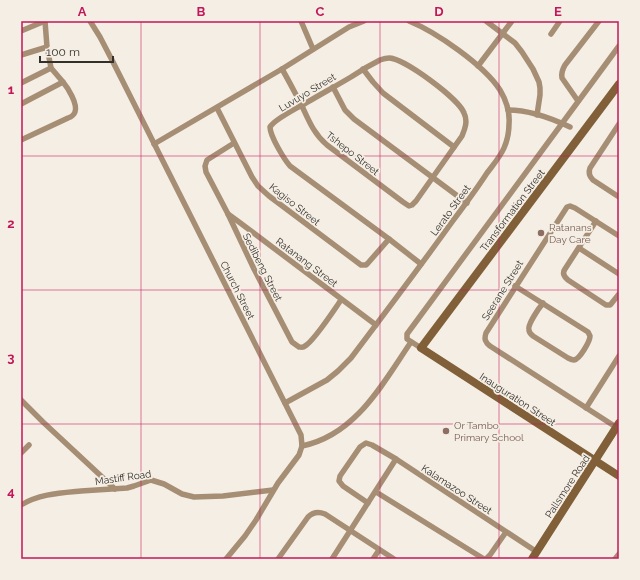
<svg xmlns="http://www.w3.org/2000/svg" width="640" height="580" font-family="Raleway,sans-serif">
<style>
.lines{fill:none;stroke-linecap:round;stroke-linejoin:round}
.street{stroke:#a68e75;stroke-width:5.5}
.secondary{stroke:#815f39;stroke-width:8}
.grid{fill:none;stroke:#c2185b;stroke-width:1;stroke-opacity:0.55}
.education-dot{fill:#8d6e63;stroke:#f5eee4;stroke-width:1.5}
.labels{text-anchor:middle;stroke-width:3.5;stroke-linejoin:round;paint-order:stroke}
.street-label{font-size:10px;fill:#33302c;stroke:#f5eee4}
.education-label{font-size:10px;fill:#785e54;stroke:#f5eee4;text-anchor:start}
.neatline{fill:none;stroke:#c2185b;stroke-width:1.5}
.grid-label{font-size:13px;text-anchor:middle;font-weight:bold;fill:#c2185b}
</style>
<rect width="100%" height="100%" fill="#f5eee4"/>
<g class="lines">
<g class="street">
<path d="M 45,21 L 47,47 L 51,68 L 63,82"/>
<path d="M 90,21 L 100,37 L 113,62 L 301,435 L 302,446 L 299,455 L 278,483 L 256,520 L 245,536 L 226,559"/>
<path d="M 301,21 L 313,49"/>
<path d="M 486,21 L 515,43 L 522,52 L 533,69 L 539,82 L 540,88 L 540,95 L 537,115"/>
<path d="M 21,31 L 45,21"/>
<path d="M 551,34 L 560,21"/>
<path d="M 21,55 L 47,47"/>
<path d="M 478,66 L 512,21"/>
<path d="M 282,69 C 289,81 295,93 302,106 C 309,121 314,134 327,145 L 403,202 L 409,206 L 412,205 L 416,201 L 462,136 C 465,129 468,121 464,113 C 459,99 404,58 389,58 C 386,58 383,59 380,60 C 370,65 360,71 351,77 C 336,86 321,94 306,103 C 297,108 275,119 270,127 C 270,136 284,159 290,166 L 389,239 L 421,264"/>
<path d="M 363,69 L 373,82 L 383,93 L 454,147"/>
<path d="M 21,83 L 51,68"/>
<path d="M 333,87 L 345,110 L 354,119 L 467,203"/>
<path d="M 578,101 L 562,78 C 561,73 562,70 565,65 L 599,21"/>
<path d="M 21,104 L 63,82 C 68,88 78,104 75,112 C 74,115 71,117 68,118 L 21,140"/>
<path d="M 217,108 L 252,177 L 258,186 L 269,196 L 361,265 L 366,265 L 368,263 L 389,239"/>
<path d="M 508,110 C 529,110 551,118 570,127"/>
<path d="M 619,124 L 590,168 C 588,173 590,177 593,180 L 619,197"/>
<path d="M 234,143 L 207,160 L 205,166 L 206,172 L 228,214 L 254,269 L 292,342 L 299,347 C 301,347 303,348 305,346 C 314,341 334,310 341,300"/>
<path d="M 154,144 L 282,69 L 349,27 L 364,21"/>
<path d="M 228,214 L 239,222 L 376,325"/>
<path d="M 596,221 L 565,269 C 562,273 564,277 568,280 L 606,305 L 610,305 L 611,304 L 619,294"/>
<path d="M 579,248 L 619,274"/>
<path d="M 515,286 L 588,332 L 590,336 C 590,341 580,359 574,360 C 572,360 570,359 568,358 L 533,336 C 531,334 529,333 529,330 C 527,325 539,308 543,303"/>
<path d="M 421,348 L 407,339 L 407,334 L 619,46"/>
<path d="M 21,400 L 43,422 L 115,489"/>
<path d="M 285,403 L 327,380 L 338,371 L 351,358 C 385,313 419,268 452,222 C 464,206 476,190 487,173 C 493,165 500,157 504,148 C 507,141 509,132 509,124 C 510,112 506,100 500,90 C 484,65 436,32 409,21"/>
<path d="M 586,408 L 619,356"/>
<path d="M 619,429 L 490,346 C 485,342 484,339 486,333 L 567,207 L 570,206 L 575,208 L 619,236"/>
<path d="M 302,446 C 356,435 383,383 411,342"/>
<path d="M 21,453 L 29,445"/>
<path d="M 376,492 L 484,559"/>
<path d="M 368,503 L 343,486 L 339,481 L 340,476 L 360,447 L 366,443 L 372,445 L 396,459 L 537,552"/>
<path d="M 21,505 C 39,494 60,493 81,491 C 96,490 111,489 127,488 L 134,486 L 151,480 L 164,484 L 182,494 L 194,497 L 223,496 L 273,490"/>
<path d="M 278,559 L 308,517 C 313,512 318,511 325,514 L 394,559"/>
<path d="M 332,559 L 396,459"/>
<path d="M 373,559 L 379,550"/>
<path d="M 486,559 L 490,555 L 506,532"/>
<path d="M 615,559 L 619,554"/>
</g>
<g class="secondary">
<path d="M 619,84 L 421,348 L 619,476"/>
<path d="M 532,559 L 619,423"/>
</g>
</g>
<path class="grid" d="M 141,21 L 141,559M 260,21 L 260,559M 380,21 L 380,559M 499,21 L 499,559M 21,156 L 619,156M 21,290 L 619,290M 21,424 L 619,424"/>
<g class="education-dot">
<circle cx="541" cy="233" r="4"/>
<circle cx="446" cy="431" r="4"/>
</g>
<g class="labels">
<g class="street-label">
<text transform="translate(307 92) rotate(-31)" y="4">Luvuyo Street</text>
<text transform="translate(353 153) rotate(38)" y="4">Tshepo Street</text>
<text transform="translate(295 204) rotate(38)" y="4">Kagiso Street</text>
<text transform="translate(450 210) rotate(-54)" y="4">Lerato Street</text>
<text transform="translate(512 210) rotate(-53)" y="4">Transformation Street</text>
<text transform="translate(307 262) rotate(37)" y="4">Ratanang Street</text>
<text transform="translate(263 267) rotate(63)" y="4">Sedibeng Street</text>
<text transform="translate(238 290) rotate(63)" y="4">Church Street</text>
<text transform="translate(502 290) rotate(-58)" y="4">Seerane Street</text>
<text transform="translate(518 399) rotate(33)" y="4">Inauguration Street</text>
<text transform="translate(123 477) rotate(-8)" y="4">Mastiff Road</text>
<text transform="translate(567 486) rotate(-57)" y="4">Pallsmore Road</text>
<text transform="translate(457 489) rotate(33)" y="4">Kalamazoo Street</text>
</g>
<g class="education-label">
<text x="549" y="231">Ratanans<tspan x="549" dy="12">Day Care</tspan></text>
<text x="454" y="429">Or Tambo<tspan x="454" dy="12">Primary School</tspan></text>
</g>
</g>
<rect width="640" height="580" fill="none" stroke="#f5eee4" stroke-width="44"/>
<path d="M40 56v6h73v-6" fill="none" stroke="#33302c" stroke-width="2"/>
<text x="46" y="56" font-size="12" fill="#33302c" stroke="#f5eee4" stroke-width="3" paint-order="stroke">100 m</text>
<rect x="22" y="22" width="596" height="536" class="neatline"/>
<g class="grid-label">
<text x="82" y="16">A</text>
<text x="201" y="16">B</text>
<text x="320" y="16">C</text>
<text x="439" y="16">D</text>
<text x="558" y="16">E</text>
<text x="11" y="94">1</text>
<text x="11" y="228">2</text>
<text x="11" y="362">3</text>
<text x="11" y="496">4</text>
</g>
</svg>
